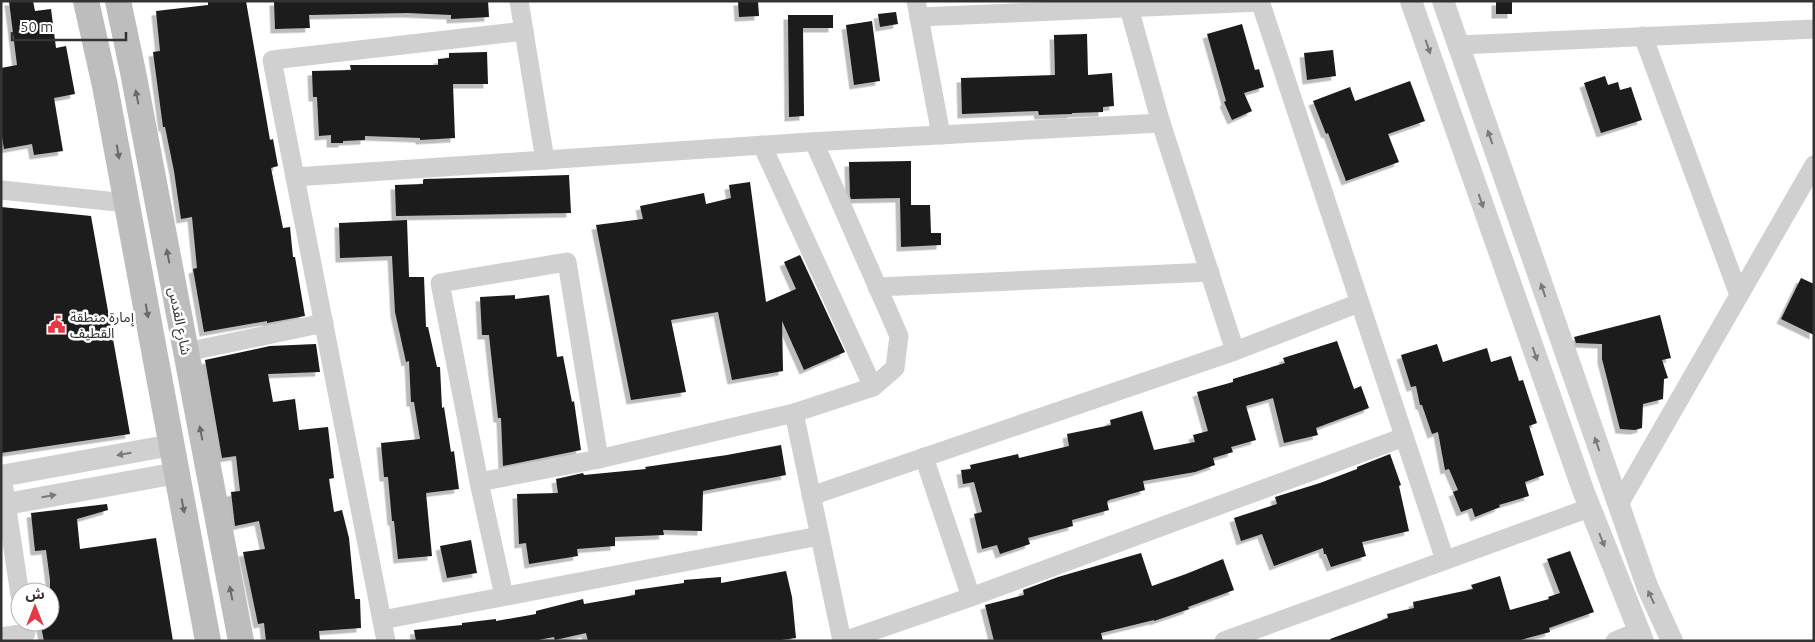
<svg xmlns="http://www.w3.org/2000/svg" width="1815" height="642" font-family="Ubuntu,'Noto Sans Arabic',sans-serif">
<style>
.building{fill:#1a1a1a;filter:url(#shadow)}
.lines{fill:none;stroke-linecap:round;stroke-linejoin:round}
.minor{stroke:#d0d0d0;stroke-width:19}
.tertiary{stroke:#d0d0d0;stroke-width:22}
.secondary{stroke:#bdbdbd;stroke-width:26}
.oneway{fill:#7a7a7a}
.oneway2{fill:#6a6a6a}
.labels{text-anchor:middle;stroke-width:5;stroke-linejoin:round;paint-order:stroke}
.poi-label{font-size:14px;fill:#333;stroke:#fff;text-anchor:start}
.street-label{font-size:14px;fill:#333;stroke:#fff}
</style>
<defs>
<filter id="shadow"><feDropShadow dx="-4.5" dy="4.5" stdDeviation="0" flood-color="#0004"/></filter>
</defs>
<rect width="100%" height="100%" fill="#fff"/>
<g class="building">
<path d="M 9,1 L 33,1 L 35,11 L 51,9 L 56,48 L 66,46 L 75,94 L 54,98 L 63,151 L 34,155 L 32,144 L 4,149 L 1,130 L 1,68 L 17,65 Z"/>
<path d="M 208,1 L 246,1 L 270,140 L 273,139 L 278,166 L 271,168 L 283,228 L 290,227 L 293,257 L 295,257 L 305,316 L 267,323 L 267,321 L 204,332 L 193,269 L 197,268 L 192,217 L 181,219 L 174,171 L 165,127 L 163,127 L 153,52 L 160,51 L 156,11 L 208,5 Z"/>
<path d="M 274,1 L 488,1 L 489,17 L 451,19 L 451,15 L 407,13 L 309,15 L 310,28 L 275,29 Z"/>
<path d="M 738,1 L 758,1 L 759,16 L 739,17 Z"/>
<rect x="1496" y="1" width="16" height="13"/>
<path d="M 896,12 L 898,24 L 880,27 L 878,14 Z"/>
<path d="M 788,15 L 833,15 L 833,28 L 803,28 L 804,116 L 789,117 Z"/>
<path d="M 872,21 L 880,81 L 854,85 L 846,25 Z"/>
<path d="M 1242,24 L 1255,70 L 1259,69 L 1264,87 L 1244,93 L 1252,111 L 1232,120 L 1224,102 L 1226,101 L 1207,34 Z"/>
<path d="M 1087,34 L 1088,75 L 1112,73 L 1114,106 L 1103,107 L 1103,112 L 1072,113 L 1072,114 L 1039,115 L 1038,111 L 962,114 L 961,78 L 1055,75 L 1054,35 Z"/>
<path d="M 1333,50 L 1336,76 L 1307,80 L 1304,53 Z"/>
<path d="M 487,52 L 488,84 L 453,84 L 455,138 L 420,140 L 420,138 L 365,136 L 365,140 L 343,141 L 343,143 L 331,143 L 331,135 L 319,136 L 317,97 L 313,97 L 312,71 L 351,70 L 350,65 L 438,65 L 438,59 L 449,58 L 449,53 Z"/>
<path d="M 1605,76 L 1608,85 L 1618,82 L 1620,90 L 1631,87 L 1642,120 L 1601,133 L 1584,83 Z"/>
<path d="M 1410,81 L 1425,121 L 1388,134 L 1399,162 L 1346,181 L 1328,133 L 1326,134 L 1313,101 L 1350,87 L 1355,101 Z"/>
<path d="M 911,161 L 911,205 L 930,205 L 931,233 L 941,233 L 941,245 L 901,247 L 900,198 L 851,199 L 850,196 L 849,162 Z"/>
<path d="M 569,175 L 571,213 L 396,216 L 395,185 L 423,184 L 423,180 L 424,179 Z"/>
<path d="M 750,182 L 766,302 L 796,289 L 784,262 L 800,255 L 845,352 L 804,370 L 782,321 L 783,371 L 732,380 L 718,312 L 671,320 L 686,392 L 631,400 L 596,225 L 643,219 L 640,206 L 704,193 L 706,204 L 731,198 L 729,185 Z"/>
<path d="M 1,207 L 91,216 L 130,434 L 1,453 Z"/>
<path d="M 407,220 L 409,277 L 424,277 L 426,327 L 428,327 L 437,367 L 440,367 L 442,408 L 444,407 L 451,452 L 454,451 L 459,489 L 426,493 L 432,556 L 398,559 L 394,521 L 392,521 L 388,477 L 384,477 L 381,443 L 420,439 L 414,402 L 411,402 L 409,361 L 406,362 L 395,312 L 392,256 L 340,258 L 339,223 Z"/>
<path d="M 1801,278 L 1814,284 L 1814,335 L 1781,319 Z"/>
<path d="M 515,295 L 515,299 L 549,295 L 557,357 L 563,356 L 572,402 L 574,401 L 581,450 L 503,466 L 501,418 L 498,418 L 489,335 L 482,335 L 480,297 Z"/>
<path d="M 1660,315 L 1671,358 L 1662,360 L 1668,378 L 1664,379 L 1663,399 L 1643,404 L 1642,428 L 1635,430 L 1620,429 L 1602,359 L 1602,344 L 1576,343 L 1574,337 Z"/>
<path d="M 1337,341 L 1354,389 L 1361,386 L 1369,408 L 1316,428 L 1318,435 L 1284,443 L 1273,398 L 1246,406 L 1256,440 L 1231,447 L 1233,452 L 1213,458 L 1215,465 L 1195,472 L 1143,481 L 1145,490 L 1109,500 L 1107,502 L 1109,510 L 1072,520 L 1073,526 L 1028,538 L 1030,544 L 1000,554 L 997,545 L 982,549 L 974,514 L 982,512 L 974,482 L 963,484 L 961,470 L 971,469 L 970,465 L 1018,454 L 1019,458 L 1069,446 L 1067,434 L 1111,425 L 1110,420 L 1142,411 L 1154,450 L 1195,442 L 1193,435 L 1208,431 L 1197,392 L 1233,382 L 1233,379 L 1285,363 L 1283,358 Z"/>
<path d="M 316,344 L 320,372 L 268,374 L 273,402 L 295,399 L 299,430 L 328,427 L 334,478 L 329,479 L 334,512 L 342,510 L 349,538 L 355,599 L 360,599 L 361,628 L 319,631 L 320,641 L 266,641 L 264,623 L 258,624 L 243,552 L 265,549 L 259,521 L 235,526 L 231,492 L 240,491 L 236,456 L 222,458 L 205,360 L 270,346 Z"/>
<path d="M 1437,344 L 1443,362 L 1487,348 L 1491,362 L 1511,356 L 1519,381 L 1523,380 L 1537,423 L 1529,426 L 1544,475 L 1525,482 L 1529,496 L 1499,505 L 1500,507 L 1475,517 L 1472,508 L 1461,512 L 1453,492 L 1458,490 L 1449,469 L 1445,470 L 1438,432 L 1432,434 L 1422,405 L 1420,405 L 1416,386 L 1411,387 L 1401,355 Z"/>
<path d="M 781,445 L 786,475 L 703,491 L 702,531 L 663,530 L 664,535 L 615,537 L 615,546 L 577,549 L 578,556 L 529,564 L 526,543 L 519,544 L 517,494 L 558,493 L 556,479 L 583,473 L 584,475 L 646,469 L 645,467 L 727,455 Z"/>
<path d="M 1390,454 L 1401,485 L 1399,486 L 1409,531 L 1362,542 L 1366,556 L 1331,567 L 1326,554 L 1324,554 L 1323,548 L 1274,566 L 1262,534 L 1241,541 L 1234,518 L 1277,504 L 1275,497 L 1320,483 L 1357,469 L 1357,467 Z"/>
<path d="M 107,504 L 108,510 L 77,519 L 80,549 L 156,538 L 173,641 L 44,641 L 40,622 L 50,622 L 50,580 L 46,550 L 35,551 L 31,513 Z"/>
<path d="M 471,540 L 477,573 L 447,578 L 440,546 Z"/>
<path d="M 1570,551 L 1594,612 L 1549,628 L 1550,632 L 1517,641 L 1331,641 L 1330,639 L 1388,618 L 1387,614 L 1414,608 L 1413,602 L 1473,589 L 1471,585 L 1500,576 L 1510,610 L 1549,599 L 1548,597 L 1560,593 L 1547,559 Z"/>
<path d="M 1141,553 L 1152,586 L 1186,574 L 1223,559 L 1234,590 L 1188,607 L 1189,609 L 1154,621 L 1154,620 L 1101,633 L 1103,641 L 994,641 L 985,605 L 1024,595 L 1023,590 L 1058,577 Z"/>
<path d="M 786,571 L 792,597 L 796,638 L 774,641 L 588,641 L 586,633 L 555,640 L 554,637 L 533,641 L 416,641 L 414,630 L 462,625 L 462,623 L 496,619 L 496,621 L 536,614 L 536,611 L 583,599 L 584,604 L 635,595 L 635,590 L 684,583 L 684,580 L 721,577 L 721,583 Z"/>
</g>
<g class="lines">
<g class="minor">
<path d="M 519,1 L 545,160"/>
<path d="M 916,1 L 941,135"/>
<path d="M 1260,1 L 1445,560"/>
<path d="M 1129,8 L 1161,123 L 1235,351"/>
<path d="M 919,17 L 1260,2"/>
<path d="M 1643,36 L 1739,295"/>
<path d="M 1458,45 L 1814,29"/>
<path d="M 762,145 L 873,387"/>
<path d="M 295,177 L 809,142 L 1161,123"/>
<path d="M 1,190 L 127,203"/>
<path d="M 877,287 L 1210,272"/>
<path d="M 186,352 L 324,323"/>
<path d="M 794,413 L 842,641"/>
<path d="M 924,457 L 971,597"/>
<path d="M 2,476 L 20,595"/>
<path d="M 479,482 L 599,459 L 794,413 L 873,387 L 895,368 L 899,336 L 814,142"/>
<path d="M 811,496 L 1235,351 L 1359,303"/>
<path d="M 1618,506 L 1814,165"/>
<path d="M 504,596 L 479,482 L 440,283 L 567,262 L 599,459"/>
<path d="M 382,620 L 819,536"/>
<path d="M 1,637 L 26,633"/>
<path d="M 386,641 L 272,60 L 524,31"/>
<path d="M 844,641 L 971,597 L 1404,437"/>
<path d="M 1224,641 L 1589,508"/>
<path d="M 1615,641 L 1639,631"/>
</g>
<g class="tertiary">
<path d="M 1411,1 L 1583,490 L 1643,641"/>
<path d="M 1443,1 L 1647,586 L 1672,641"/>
<path d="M 1,476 L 172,445"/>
<path d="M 1,505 L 177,473"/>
</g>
<g class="secondary">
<path d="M 86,1 L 105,86 L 208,641"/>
<path d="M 118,1 L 133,72 L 241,641"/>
</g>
</g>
<defs><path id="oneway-solid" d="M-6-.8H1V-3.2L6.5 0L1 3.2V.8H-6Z" transform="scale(1.25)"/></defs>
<g class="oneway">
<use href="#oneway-solid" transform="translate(1428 47) rotate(71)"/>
<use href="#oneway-solid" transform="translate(1490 137) rotate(-109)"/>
<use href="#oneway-solid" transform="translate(1481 201) rotate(71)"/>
<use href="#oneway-solid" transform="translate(1543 290) rotate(-109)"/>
<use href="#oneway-solid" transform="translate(1535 354) rotate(71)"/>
<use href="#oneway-solid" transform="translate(1597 444) rotate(-109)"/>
<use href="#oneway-solid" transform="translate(124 454) rotate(170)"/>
<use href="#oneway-solid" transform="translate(49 496) rotate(-10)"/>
<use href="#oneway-solid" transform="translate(1602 540) rotate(68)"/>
<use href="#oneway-solid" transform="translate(1651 597) rotate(-115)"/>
</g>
<g class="oneway2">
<use href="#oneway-solid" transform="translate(137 97) rotate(-101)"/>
<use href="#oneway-solid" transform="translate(118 152) rotate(80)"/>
<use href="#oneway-solid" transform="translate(168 256) rotate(-101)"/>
<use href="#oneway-solid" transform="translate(147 311) rotate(80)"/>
<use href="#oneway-solid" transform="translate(201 433) rotate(-101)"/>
<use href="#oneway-solid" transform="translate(183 506) rotate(79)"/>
<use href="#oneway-solid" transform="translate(231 593) rotate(-101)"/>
</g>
<defs>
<symbol id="civic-bare" viewBox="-9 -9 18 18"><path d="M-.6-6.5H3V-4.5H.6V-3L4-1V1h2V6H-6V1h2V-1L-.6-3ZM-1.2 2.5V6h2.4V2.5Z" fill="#e63946" stroke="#fff" stroke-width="2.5" paint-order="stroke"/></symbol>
</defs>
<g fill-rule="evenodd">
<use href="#civic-bare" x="44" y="312" width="25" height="25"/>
</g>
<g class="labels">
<g class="poi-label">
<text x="70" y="322">إمارة منطقة<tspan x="70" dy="16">القطيف</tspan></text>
</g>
<g class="street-label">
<text transform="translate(180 321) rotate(79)" y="5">شارع القدس</text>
</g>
</g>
<rect width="1815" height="642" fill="none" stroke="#333333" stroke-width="5"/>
<g transform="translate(35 607)"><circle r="24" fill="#ffffff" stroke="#adadad"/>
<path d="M0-4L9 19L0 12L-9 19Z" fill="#e63946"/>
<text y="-8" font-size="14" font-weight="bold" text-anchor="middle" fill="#333333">ش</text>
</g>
<path d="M12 32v8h114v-8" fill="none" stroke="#333333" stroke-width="2.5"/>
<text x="20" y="32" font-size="15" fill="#333333" stroke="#ffffff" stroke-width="4" paint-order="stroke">50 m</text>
</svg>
